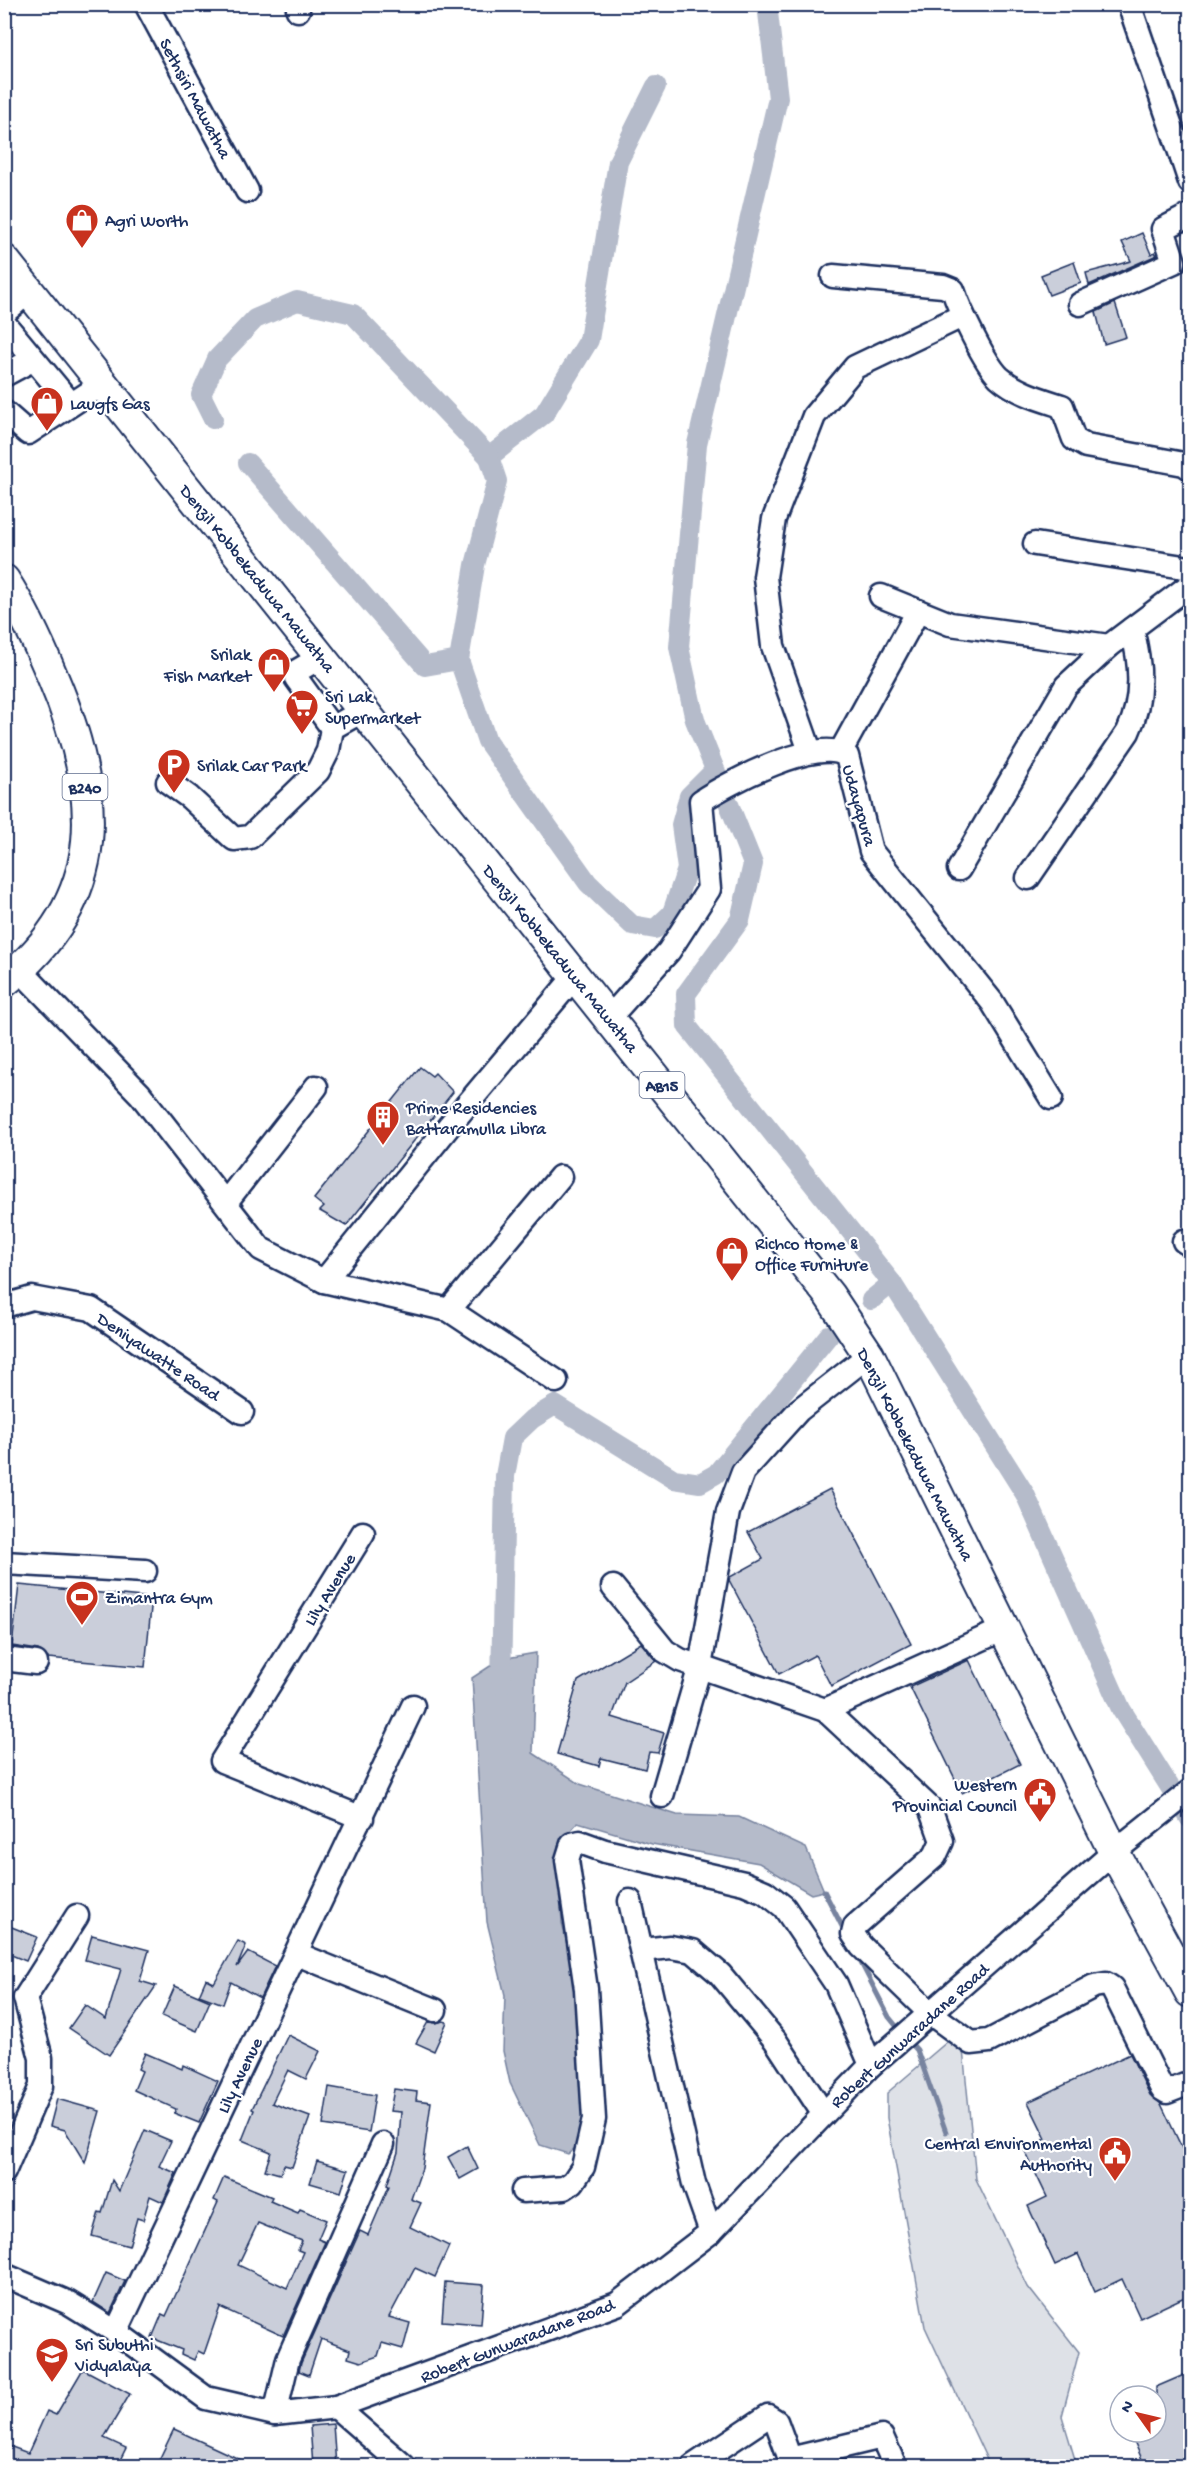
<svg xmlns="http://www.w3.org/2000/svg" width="1195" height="2471" font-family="'Gochi Hand',sans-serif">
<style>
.green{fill:#dee1e7;stroke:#7c88a2;stroke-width:1.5}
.water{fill:#b5bbca;stroke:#77839f;stroke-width:1.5}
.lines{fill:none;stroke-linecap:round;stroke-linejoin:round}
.stream{stroke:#77839f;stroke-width:5}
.canal{stroke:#b5bbca;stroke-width:20}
.building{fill:#caceda;stroke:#1b2f5e;stroke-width:1.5;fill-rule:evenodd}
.minor-casing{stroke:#1b2f5e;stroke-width:27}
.major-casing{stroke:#1b2f5e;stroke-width:34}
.minor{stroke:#fff;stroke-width:22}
.major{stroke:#fff;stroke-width:30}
.labels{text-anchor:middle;stroke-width:4.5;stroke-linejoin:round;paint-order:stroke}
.shield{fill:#fff;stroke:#5f6d8e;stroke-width:1.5}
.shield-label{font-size:16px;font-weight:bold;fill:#1b2f5e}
.street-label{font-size:18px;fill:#1b2f5e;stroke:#fff}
.poi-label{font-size:18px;fill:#1b2f5e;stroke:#fff;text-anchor:start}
</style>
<rect width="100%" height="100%" fill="#fff"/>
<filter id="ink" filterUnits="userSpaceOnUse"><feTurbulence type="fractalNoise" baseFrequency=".0167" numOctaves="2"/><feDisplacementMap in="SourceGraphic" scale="12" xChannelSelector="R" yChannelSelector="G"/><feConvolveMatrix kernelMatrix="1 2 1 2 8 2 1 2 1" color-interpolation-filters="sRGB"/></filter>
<g filter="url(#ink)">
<path class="green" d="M 961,2030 L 976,2179 L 1028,2287 L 1079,2352 L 1062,2416 L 1077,2466 L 990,2466 L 925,2327 L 887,2118 L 887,2093 Z"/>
<path class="water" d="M 536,1653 L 533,1753 L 580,1784 L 677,1815 L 739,1817 L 806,1848 L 824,1891 L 811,1894 L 759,1863 L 652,1844 L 578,1822 L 558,1845 L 562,1923 L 595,2068 L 584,2140 L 568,2154 L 540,2145 L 510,2083 L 503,2051 L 505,1995 L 487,1922 L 472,1678 L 501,1659 Z"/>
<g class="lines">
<g class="stream">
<path d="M 824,1891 L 846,1934"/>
<path d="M 857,1955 L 889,2017 L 902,2033"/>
<path d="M 908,2040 L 917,2050 L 946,2132"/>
</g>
<g class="canal">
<path d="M 767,4 L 778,98 L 697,444 L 679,647 L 695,720 L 753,864 L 740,920 L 686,994 L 687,1026 L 892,1283 L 1025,1494 L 1121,1709 L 1190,1819"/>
<path d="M 656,86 L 618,162 L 589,340 L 544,414 L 489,457 L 497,481 L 475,565 L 459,660 L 487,741 L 588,883 L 632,925 L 655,929 L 672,913 L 687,869 L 681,825 L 689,796 L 715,770"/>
<path d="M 213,419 L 201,395 L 217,359 L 255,319 L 297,301 L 353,314 L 489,457"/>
<path d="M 248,463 L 425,666 L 459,660"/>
<path d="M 871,1300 L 892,1283"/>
<path d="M 501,1685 L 505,1476 L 512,1438 L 532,1419 L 555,1405 L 674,1479 L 700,1483 L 716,1474 L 829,1335"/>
</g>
</g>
<g class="building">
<path d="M 1142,233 L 1151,254 L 1155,252 L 1157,255 L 1089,285 L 1086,273 L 1131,261 L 1122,242 Z"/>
<path d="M 1074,262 L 1081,283 L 1049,295 L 1041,275 Z"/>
<path d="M 1115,303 L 1126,337 L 1104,344 L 1096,312 Z"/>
<path d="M 420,1067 L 432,1076 L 435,1073 L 453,1092 L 346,1226 L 320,1211 L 324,1207 L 314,1199 Z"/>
<path d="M 830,1489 L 911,1644 L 831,1686 L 815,1655 L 779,1674 L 729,1580 L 730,1577 L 763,1559 L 748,1532 Z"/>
<path d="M 19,1585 L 152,1598 L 145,1667 L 48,1658 L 38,1650 L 12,1646 Z"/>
<path d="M 641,1643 L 656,1661 L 625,1682 L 612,1717 L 664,1733 L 658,1753 L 649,1752 L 645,1769 L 601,1758 L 599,1766 L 557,1754 L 578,1681 Z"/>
<path d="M 969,1660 L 1020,1764 L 962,1793 L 910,1687 Z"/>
<path d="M 4,1924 L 37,1937 L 26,1961 L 4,1952 Z"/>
<path d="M 92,1935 L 149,1950 L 140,1981 L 156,1986 L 109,2055 L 69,2028 L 85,2005 L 106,2019 L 121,1969 L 85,1960 Z"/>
<path d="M 238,1941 L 246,1945 L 237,1967 L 248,1952 L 275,1966 L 260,1998 L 231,1982 L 223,2004 L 199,1995 L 206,1979 L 214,1983 Z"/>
<path d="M 175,1986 L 210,2001 L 197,2031 L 162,2016 Z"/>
<path d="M 443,2021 L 447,2022 L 434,2051 L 416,2043 L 428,2022 L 436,2023 Z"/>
<path d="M 288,2035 L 320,2051 L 306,2079 L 288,2070 L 272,2103 L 310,2117 L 292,2167 L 284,2165 L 280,2174 L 265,2170 L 271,2152 L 242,2140 L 254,2110 L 252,2109 Z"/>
<path d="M 145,2053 L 182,2069 L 183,2065 L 218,2081 L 199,2123 L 174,2113 L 176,2109 L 134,2090 L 142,2071 L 138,2069 Z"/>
<path d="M 1130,2054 L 1150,2095 L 1161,2104 L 1191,2167 L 1191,2294 L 1140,2318 L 1122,2279 L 1095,2292 L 1078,2254 L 1055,2265 L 1028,2206 L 1047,2197 L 1024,2149 L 1046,2139 L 1028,2102 Z"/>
<path d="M 329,2087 L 375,2095 L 369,2132 L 323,2125 Z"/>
<path d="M 394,2089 L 417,2092 L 416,2100 L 431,2102 L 422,2168 L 411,2199 L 421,2203 L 410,2227 L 449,2246 L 435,2277 L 415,2268 L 389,2317 L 410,2323 L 403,2349 L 382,2343 L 378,2356 L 361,2362 L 348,2358 L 350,2350 L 321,2339 L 309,2375 L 299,2371 L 301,2363 L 360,2231 L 368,2235 L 389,2186 L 387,2185 L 398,2152 L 401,2112 L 390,2111 Z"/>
<path d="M 57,2099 L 100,2111 L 85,2163 L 65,2130 L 50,2126 Z"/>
<path d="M 145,2130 L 171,2141 L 159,2166 L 176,2173 L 163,2202 L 150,2196 L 143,2220 L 137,2218 L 129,2246 L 92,2236 L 99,2212 L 102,2213 L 112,2180 L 119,2191 Z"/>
<path d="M 467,2146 L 478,2169 L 460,2179 L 448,2157 Z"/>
<path d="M 317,2161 L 348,2170 L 341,2192 L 310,2183 Z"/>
<path d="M 224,2177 L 272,2197 L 270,2201 L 298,2213 L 300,2209 L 326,2220 L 318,2239 L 325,2242 L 283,2336 L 220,2307 L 204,2354 L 198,2351 L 194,2360 L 181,2354 L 182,2350 L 152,2338 L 162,2314 L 166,2316 L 218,2202 L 214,2200 ZM 258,2223 L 302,2241 L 298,2250 L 303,2252 L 287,2288 L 238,2265 Z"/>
<path d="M 106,2273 L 125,2281 L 110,2313 L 93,2302 Z"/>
<path d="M 445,2282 L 484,2285 L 481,2324 L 442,2321 Z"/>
<path d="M 83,2369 L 130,2394 L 104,2438 L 126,2448 L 117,2466 L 4,2466 L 4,2444 L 28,2453 L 47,2411 L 56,2415 Z"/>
<path d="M 1191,2372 L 1191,2466 L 1145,2466 L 1130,2432 L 1156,2432 L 1156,2387 Z"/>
<path d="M 333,2424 L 336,2466 L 313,2466 L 310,2426 Z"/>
<path d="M 174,2429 L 254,2466 L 156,2466 Z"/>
</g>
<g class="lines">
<defs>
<g id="minor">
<path d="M 146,4 L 247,191"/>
<path d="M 1129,4 L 1182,158 L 1190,156"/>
<path d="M 298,10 L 298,4"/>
<path d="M 1182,158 L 1190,182"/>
<path d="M 833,276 L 943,286 L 953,290 C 960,311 984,362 999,377 C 1017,393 1040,399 1062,406 L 1074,439 L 1086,446 L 1184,464 L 1190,468"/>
<path d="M 1080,304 L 1174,262 L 1163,229 L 1190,215"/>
<path d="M 4,313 L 30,290"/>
<path d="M 4,323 L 71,404"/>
<path d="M 4,375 L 32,360"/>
<path d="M 4,412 L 28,433 L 104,383"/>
<path d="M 1035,544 L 1190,568"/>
<path d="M 881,596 L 950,624 L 1109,646"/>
<path d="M 321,657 L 297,671 L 296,678 L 332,728 L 364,710"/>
<path d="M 810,751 L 773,646 L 765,577 L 774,519 L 814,416 L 855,367 L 962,316"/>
<path d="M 841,751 L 918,611"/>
<path d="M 168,782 L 189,797 L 234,839 L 250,837 L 318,771 L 328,751 L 332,728"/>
<path d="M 959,869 L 1066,686 L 1109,646 L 1190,585"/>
<path d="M 1028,878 L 1128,732 C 1144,698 1141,664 1132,629"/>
<path d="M 20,970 L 140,1094 L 261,1249 L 324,1281 L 449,1310 L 556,1381"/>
<path d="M 609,1018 L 669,951 L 709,889 L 701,801 C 727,783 820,735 847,756 L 871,851 L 992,1002 L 1051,1098"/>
<path d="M 226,1202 L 316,1087"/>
<path d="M 1184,1241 L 1190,1245"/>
<path d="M 324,1281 L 449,1126 L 575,976"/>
<path d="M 4,1306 L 32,1298 L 91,1309 L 242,1412"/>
<path d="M 449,1310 L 560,1177"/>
<path d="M 4,1563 L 145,1571"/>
<path d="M 613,1587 L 665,1651 L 680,1660 L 825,1710 L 930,1808 L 942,1841 L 935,1856 L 855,1926 L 853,1934 L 861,1946 L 930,2013 L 971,2043 L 989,2041 L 1094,1986 L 1106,1984 L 1112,1988 L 1162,2089 L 1167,2092 L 1190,2083"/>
<path d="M 4,1659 L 36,1663"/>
<path d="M 825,1710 L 1004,1629"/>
<path d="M 662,1796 L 700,1666 L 728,1512 L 743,1472 L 799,1410 L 869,1355"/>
<path d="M 362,1818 L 222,1761 L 363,1533"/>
<path d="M 630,1901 L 694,2184 L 711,2232"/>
<path d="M 643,1950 L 670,1947 L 693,1951 L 720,1974 L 775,2040 L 823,2113"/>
<path d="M 297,1954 L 435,2010"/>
<path d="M 4,2172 L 41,2086 L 41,2058 L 25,1998 L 77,1916"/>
<path d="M 523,2191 L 564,2188 L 573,2182 L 583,2167 L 594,2119 L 586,1989 L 567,1860 L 572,1844 L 580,1842 L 605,1851 L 744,1883 L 765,1892 L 784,1907 L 836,1984 L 871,2065"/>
<path d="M 4,2275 L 69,2303 L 116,2332 L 206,2398 L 275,2414 L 336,2407 L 617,2304 L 711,2232 L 871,2065 L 1114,1852 L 1190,1791"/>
<path d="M 116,2332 L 413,1706"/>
<path d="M 336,2407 L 404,2466"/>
<path d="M 275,2414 L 288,2359 L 383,2144"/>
<path d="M 693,2466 L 768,2416 L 776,2421 L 790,2459 L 882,2437 L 895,2466"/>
</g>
<g id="major">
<path d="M 4,260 L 829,1295 L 869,1355 L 1114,1852 L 1190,1992"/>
<path d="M 4,580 C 24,611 39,644 53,678 C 102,793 111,897 4,982"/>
</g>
</defs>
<use href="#minor" class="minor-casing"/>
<use href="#major" class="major-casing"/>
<use href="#minor" class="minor"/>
<use href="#major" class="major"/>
</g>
</g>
<defs>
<symbol id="shop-pin" viewBox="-11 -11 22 30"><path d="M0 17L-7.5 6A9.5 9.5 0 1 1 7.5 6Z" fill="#c8321e" stroke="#fff"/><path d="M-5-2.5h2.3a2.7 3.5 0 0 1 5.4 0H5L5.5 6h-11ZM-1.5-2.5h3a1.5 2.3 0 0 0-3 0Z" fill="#fff"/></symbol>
<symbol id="supermarket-pin" viewBox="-11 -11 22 30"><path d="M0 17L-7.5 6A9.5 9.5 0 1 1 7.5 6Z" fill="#c8321e" stroke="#fff"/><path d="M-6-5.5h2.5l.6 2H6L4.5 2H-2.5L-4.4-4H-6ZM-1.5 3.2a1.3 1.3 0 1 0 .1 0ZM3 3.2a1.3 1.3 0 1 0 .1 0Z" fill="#fff"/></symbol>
<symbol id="parking-pin" viewBox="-11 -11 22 30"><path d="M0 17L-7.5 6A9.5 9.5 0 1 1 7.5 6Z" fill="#c8321e" stroke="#fff"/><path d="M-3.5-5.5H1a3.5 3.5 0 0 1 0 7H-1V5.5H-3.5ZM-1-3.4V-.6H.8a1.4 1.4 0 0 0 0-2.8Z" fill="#fff"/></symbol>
<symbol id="building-pin" viewBox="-11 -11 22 30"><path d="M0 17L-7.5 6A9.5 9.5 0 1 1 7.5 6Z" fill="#c8321e" stroke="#fff"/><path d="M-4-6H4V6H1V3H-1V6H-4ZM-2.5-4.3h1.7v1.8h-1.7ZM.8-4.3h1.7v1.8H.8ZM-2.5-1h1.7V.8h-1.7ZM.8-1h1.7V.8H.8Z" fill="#fff"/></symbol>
<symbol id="stadium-pin" viewBox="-11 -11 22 30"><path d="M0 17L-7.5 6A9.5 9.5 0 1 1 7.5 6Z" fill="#c8321e" stroke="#fff"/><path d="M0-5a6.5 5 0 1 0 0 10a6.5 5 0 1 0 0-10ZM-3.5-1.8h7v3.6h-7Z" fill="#fff"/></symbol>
<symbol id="civic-pin" viewBox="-11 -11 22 30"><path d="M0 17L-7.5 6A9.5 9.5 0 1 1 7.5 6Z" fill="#c8321e" stroke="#fff"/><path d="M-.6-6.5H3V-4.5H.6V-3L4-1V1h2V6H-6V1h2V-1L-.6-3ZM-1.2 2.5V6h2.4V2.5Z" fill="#fff"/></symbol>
<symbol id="school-pin" viewBox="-11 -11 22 30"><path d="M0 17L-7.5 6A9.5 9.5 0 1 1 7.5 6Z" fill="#c8321e" stroke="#fff"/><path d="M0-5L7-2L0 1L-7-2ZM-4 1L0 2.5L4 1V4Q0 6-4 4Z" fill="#fff"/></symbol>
</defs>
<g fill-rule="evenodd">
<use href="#shop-pin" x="63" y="201" width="38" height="52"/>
<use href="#shop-pin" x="28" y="384" width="38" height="52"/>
<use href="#shop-pin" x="255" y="645" width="38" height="52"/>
<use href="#supermarket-pin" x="283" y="687" width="38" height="52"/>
<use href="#parking-pin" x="155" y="746" width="38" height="52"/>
<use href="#building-pin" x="364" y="1098" width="38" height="52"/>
<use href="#shop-pin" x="713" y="1234" width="38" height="52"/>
<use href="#stadium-pin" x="63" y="1578" width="38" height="52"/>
<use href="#civic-pin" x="1021" y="1775" width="38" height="52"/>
<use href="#civic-pin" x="1096" y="2134" width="38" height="52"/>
<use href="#school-pin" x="33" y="2335" width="38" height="52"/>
</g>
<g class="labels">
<g class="shield">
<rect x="62.5" y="774" width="45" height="26" rx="4.5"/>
<rect x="639.5" y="1072" width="45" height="26" rx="4.5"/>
</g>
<g class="shield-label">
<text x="85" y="793">B240</text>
<text x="662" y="1091">AB15</text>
</g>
<g class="street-label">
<text transform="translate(196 98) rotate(62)" y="6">Sethsiri Mawatha</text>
<text transform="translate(258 578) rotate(51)" y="6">Denzil Kobbekaduwa Mawatha</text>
<text transform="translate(860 805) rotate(74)" y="6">Udayapura</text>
<text transform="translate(561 958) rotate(51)" y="6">Denzil Kobbekaduwa Mawatha</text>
<text transform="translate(159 1356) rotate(34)" y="6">Deniyawatte Road</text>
<text transform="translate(916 1454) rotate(63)" y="6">Denzil Kobbekaduwa Mawatha</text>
<text transform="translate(329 1589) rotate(-58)" y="6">Lily Avenue</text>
<text transform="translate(909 2035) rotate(-42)" y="6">Robert Gunwaradane Road</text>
<text transform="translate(239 2075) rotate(-64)" y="6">Lily Avenue</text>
<text transform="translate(517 2340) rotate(-21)" y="6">Robert Gunwaradane Road</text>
</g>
<g class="poi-label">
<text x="105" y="226">Agri Worth</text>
<text x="70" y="409">Laugfs Gas</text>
<text x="251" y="660" text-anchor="end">Srilak<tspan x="251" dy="21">Fish Market</tspan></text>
<text x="325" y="702">Sri Lak<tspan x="325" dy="21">Supermarket</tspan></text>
<text x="197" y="771">Srilak Car Park</text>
<text x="406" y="1113">Prime Residencies<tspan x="406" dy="21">Battaramulla Libra</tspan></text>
<text x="755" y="1249">Richco Home &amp;<tspan x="755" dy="21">Office Furniture</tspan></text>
<text x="105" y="1603">Zimantra Gym</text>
<text x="1017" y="1790" text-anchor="end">Western<tspan x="1017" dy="21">Provincial Council</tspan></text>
<text x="1092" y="2149" text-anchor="end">Central Environmental<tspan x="1092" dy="21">Authority</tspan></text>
<text x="75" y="2350">Sri Subuthi<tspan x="75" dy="21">Vidyalaya</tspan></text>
</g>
</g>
<rect width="1195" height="2471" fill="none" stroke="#fff" stroke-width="24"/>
<rect x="12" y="12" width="1171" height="2447" fill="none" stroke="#1b2f5e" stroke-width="2" filter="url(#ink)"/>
<g transform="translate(1138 2414) rotate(304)"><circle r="28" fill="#ffffff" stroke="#a4acbf" stroke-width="1.5"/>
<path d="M0-4.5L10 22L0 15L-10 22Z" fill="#c8321e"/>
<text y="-9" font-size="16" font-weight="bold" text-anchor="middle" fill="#1b2f5e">N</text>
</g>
</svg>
